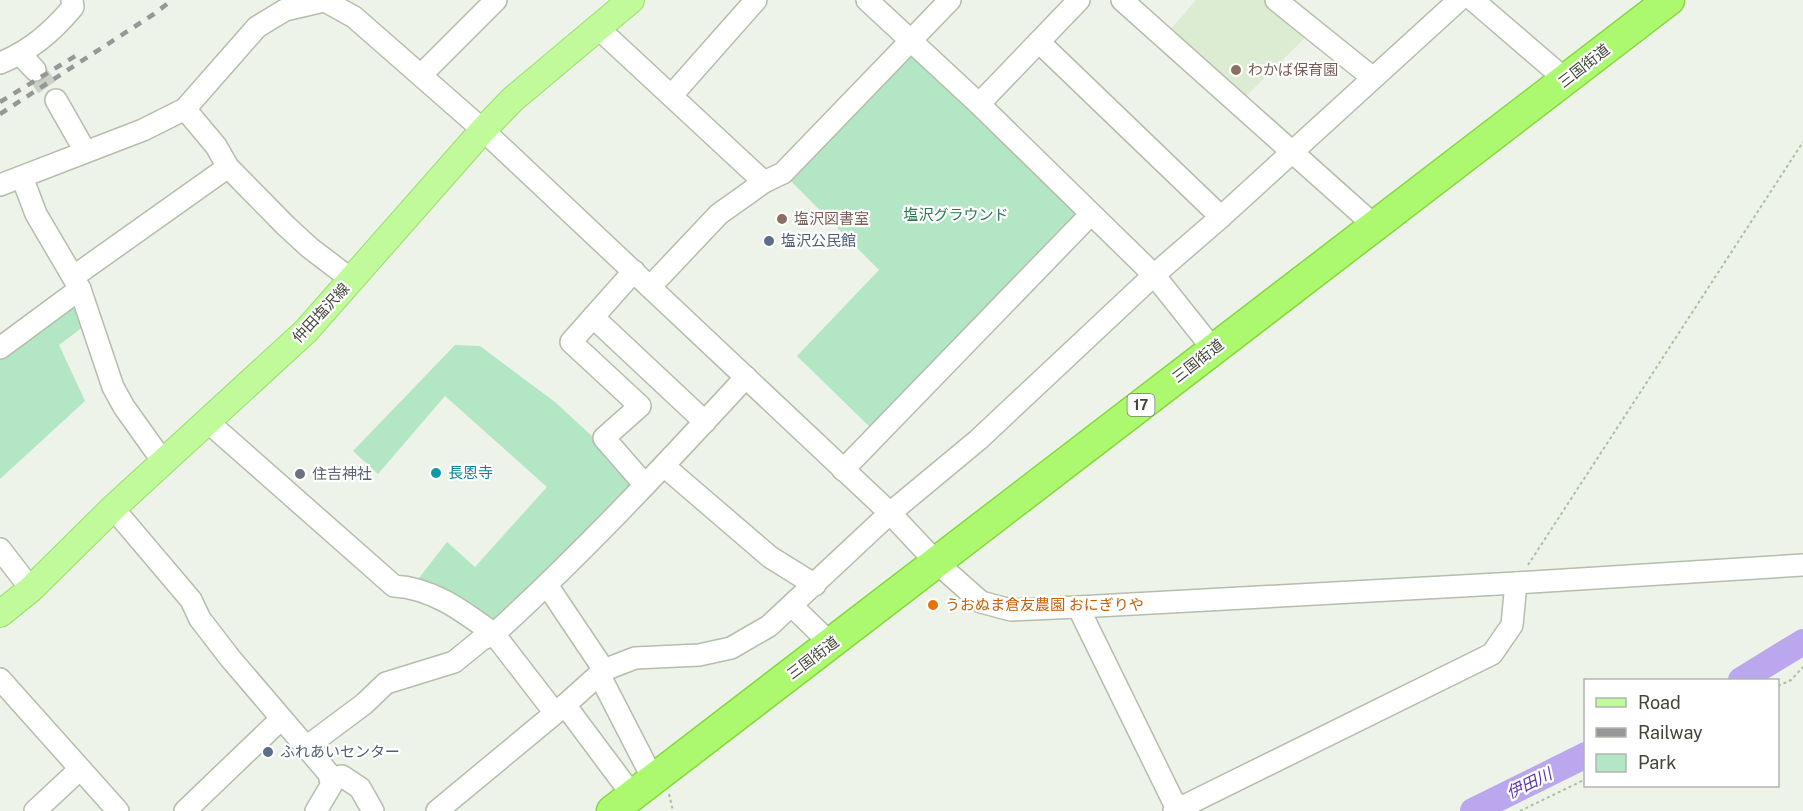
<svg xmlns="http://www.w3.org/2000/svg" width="1803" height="811" font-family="'Public Sans','Noto Sans JP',sans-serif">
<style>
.education{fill:#dcecd2}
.green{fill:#b2e6c4}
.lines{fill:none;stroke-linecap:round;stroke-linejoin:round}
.river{stroke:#bba7ed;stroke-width:26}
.minor-tunnel{stroke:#cad0c5;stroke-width:21;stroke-dasharray:21 10;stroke-linecap:butt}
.minor-casing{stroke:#b4beab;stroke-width:24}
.major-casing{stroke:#9bdf6a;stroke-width:28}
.highway-casing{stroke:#88d73e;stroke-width:33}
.path{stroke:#adbf9d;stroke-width:2;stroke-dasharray:3 3;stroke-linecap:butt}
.minor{stroke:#fff;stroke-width:21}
.major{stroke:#c1fa9a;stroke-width:26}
.highway{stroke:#acf86f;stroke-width:30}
.rail{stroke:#979797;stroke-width:4.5;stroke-dasharray:8 8;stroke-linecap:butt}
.education-dot{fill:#8d6e63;stroke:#fff;stroke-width:2}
.service-dot{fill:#5c6f8a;stroke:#fff;stroke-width:2}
.culture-dot{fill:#0f9aa8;stroke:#fff;stroke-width:2}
.worship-dot{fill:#6b7280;stroke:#fff;stroke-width:2}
.food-dot{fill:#e8710a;stroke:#fff;stroke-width:2}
.labels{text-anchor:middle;stroke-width:4.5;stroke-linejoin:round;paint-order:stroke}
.shield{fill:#fff;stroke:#797e73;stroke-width:1.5}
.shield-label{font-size:14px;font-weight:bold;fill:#3f4637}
.street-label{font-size:15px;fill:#3f4637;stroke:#fff}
.education-label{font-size:15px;fill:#785e54;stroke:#fff;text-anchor:start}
.park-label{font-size:15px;fill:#2c7651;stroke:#fff}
.service-label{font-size:15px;fill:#4e5e75;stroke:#fff;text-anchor:start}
.culture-label{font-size:15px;fill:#0d838f;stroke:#fff;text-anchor:start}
.worship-label{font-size:15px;fill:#5b616d;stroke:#fff;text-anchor:start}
.food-label{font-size:15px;fill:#c56008;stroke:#fff;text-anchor:start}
.water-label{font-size:16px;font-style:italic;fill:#5934ae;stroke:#fff}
</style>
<rect width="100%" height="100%" fill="#edf3e8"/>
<path class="education" d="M 1196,0 L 1276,0 L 1313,30 L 1238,104 L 1164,37 Z"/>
<g class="green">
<path d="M 910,40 L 1091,214 L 877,434 L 797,356 L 879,270 L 783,173 Z"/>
<path d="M 80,289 L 91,321 L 59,345 L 85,401 L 0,479 L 0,350 Z"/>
<path d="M 455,345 L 480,346 L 555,402 L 645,485 L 494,634 L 412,587 L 447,542 L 475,567 L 547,487 L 445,396 L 378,474 L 353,451 Z"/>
</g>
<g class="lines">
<g class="river">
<path d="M 1741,680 L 1803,642"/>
<path d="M 1473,811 L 1586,755"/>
</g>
<path class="minor-tunnel" d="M 35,70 L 56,100"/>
<defs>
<g id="minor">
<path d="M 867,0 L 979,104 L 1154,275 L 1213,349"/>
<path d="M 1122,0 L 1375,226"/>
<path d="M 1276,0 L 1373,78"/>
<path d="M 1473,0 L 1566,80"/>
<path d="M 327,2 L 354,17 L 483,130 L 890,513 L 937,563 L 981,602 L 1011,610 L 1078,607 L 1516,583 L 1803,565"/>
<path d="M 597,27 L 764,182 L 719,214 L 650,287"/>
<path d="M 1039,42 L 1221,217"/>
<path d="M 21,55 L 35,70"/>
<path d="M 0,63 C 30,51 52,32 73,7 L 72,0"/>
<path d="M 421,75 L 496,0"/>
<path d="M 672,95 L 756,0"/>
<path d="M 56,100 L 85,151"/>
<path d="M 979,104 L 1079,0"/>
<path d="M 185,109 L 216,146 L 228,167 L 286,226 L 310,248 L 352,280"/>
<path d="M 22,177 L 36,214 L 80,289 L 113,387 L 124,407 L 164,463"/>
<path d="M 764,182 L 783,173 L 950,0"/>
<path d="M 0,185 L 143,130 L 185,109 L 257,27 L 285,10 L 328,0"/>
<path d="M 634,271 L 571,342 L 640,406 L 604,438 L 645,485"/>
<path d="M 73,277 L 228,167"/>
<path d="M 593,317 L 705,422"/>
<path d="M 0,348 L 80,289"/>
<path d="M 208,422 L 394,586 C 433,588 464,612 494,634 C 583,553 665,465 746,377"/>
<path d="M 664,466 L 770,557 L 815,585"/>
<path d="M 843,470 L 1091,214"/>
<path d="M 113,508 L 191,600 L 200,619 L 230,658 L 330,775 L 332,784 L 316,811"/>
<path d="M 0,549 L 31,589"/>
<path d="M 547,585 L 604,670"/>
<path d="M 792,606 L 831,644"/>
<path d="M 1078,607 L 1177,809"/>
<path d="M 599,674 L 653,779"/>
<path d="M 0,679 L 118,811"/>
<path d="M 565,705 L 633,796"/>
<path d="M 305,748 L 364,704 L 386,683 L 454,662 L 481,640 L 494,634 L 555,713"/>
<path d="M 330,779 L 342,776 L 360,788 L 373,811"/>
<path d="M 35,811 L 79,770"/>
<path d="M 185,811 L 281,719"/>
<path d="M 437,811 L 565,705 L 604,670 L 635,658 L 699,655 L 731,648 L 769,626 L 890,513 L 978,440 L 1154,275 L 1221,217 L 1459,0"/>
<path d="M 1174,811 L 1492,654 L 1512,625 L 1516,583"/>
</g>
<path id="major" d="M 0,614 L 31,589 L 113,508 L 306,331 L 483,130 L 513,99 L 631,0"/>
<path id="highway" d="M 612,811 L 1669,0"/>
</defs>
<use href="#minor" class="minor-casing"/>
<use href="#major" class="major-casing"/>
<use href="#highway" class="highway-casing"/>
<g class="path">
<path d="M 1528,565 L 1803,142"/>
<path d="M 1778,686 L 1791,680 L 1803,667"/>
<path d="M 669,794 L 673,811"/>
<path d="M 1520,811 L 1586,779"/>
</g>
<use href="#minor" class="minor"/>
<use href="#major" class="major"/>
<use href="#highway" class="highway"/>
<g class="rail">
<path d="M 0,102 L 77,55"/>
<path d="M 0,114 L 154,14 L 172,0"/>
</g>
</g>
<g class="education-dot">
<circle cx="1236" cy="70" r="6"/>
<circle cx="782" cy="219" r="6"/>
</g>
<g class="service-dot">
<circle cx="769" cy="241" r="6"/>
<circle cx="268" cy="752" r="6"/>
</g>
<circle class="culture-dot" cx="436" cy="473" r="6"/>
<circle class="worship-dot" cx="300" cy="474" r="6"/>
<circle class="food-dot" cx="933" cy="605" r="6"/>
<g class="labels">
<rect class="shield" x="1127.5" y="394" width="27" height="22" rx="4.5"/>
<g class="shield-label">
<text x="1141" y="410">17</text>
</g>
<g class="street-label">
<text transform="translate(1584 66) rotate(-38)" y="5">三国街道</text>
<text transform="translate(321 313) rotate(-47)" y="5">仲田塩沢線</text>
<text transform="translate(1198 361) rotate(-38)" y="5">三国街道</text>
<text transform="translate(813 658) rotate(-37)" y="5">三国街道</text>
</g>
<g class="education-label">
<text x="1248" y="75">わかば保育園</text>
<text x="794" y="224">塩沢図書室</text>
</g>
<g class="park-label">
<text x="956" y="220">塩沢グラウンド</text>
</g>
<g class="service-label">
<text x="781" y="246">塩沢公民館</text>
<text x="280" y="757">ふれあいセンター</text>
</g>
<g class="culture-label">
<text x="448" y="478">長恩寺</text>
</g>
<g class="worship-label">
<text x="312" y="479">住吉神社</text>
</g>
<g class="food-label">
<text x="945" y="610">うおぬま倉友農園 おにぎりや</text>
</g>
<g class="water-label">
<text transform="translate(1529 783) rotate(-26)" y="6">伊田川</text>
</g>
</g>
<rect x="1584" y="679" width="195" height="108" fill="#ffffff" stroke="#b2b5af" stroke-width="1.5"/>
<rect x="1596" y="698" width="30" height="9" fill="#c1fa9a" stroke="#b2b5af" stroke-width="1.5"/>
<text x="1638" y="709" font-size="18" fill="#3f4637">Road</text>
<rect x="1596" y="728" width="30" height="9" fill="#979797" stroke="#b2b5af" stroke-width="1.5"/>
<text x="1638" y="739" font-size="18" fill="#3f4637">Railway</text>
<rect x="1596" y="754" width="30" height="18" fill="#b2e6c4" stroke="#b2b5af" stroke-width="1.5"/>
<text x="1638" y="769" font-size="18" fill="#3f4637">Park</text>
</svg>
